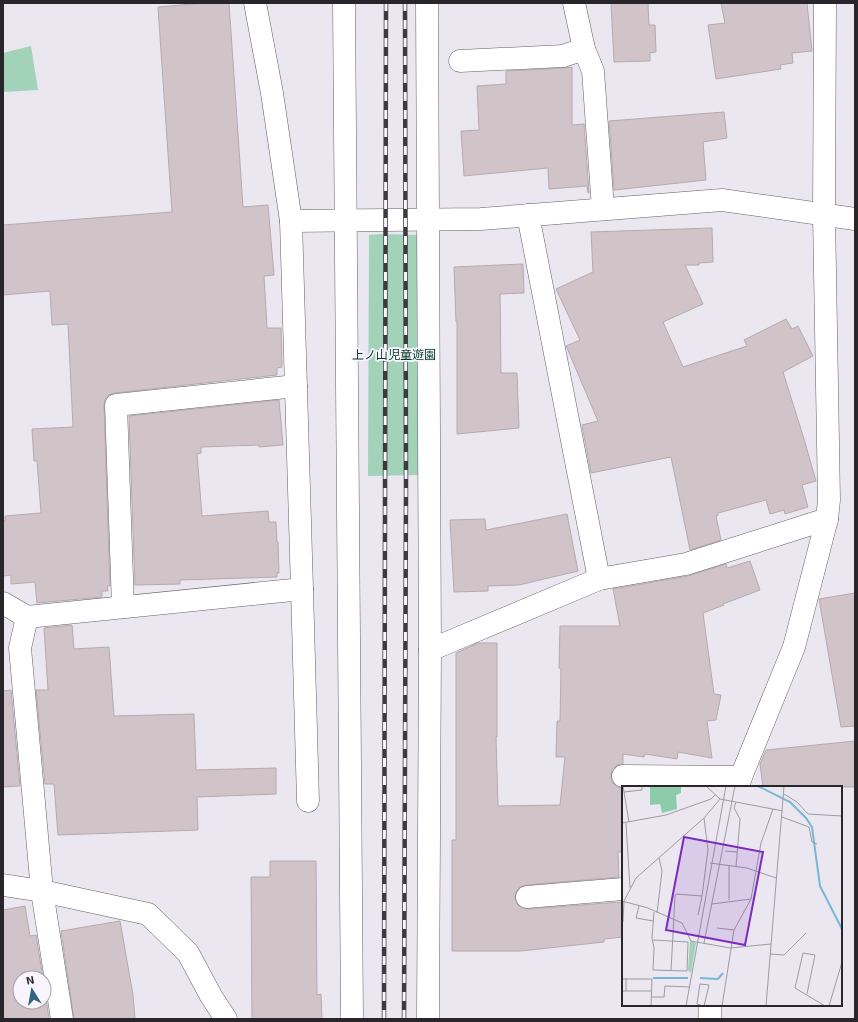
<svg xmlns="http://www.w3.org/2000/svg" width="858" height="1022" font-family="'Exo 2','Noto Sans JP',sans-serif">
<style>
.green{fill:#a2d2b8}
.building{fill:#d0c4c8;stroke:#b5aaae}
.lines{fill:none;stroke-linecap:round;stroke-linejoin:round}
.minor-casing{stroke:#635f67;stroke-width:23}
.minor{stroke:#fff;stroke-width:22}
.rail-casing{stroke:#3c3a3e;stroke-width:4.5}
.rail{stroke:#f9f4fe;stroke-width:3;stroke-dasharray:9;stroke-linecap:butt}
.labels{text-anchor:middle;stroke-width:3.5;stroke-linejoin:round;paint-order:stroke}
.park-label{font-size:12px;fill:#023923;stroke:#f9f4fe}
.inset-river{fill:none;stroke:#77b6d7;stroke-width:2}
.inset-road{fill:none;stroke:#9d9aa1;stroke-width:1}
.view{fill:#7b2cbf;fill-opacity:0.15;stroke:#7b2cbf;stroke-width:2}
.inset-edge{fill:none;stroke:#28262a;stroke-width:2}
</style>
<rect width="100%" height="100%" fill="#ebe7f0"/>
<g class="green">
<path d="M 31,46 L 38,90 L 3,92 L 3,53 Z"/>
<path d="M 381,234 L 420,235 L 421,475 L 368,476 L 369,235 Z"/>
</g>
<g class="building">
<path d="M 204,3 L 229,3 L 243,207 L 268,205 L 274,275 L 264,276 L 267,328 L 281,328 L 282,367 L 277,368 L 277,375 L 115,393 L 109,395 L 105,400 L 104,405 L 110,586 L 107,586 L 108,591 L 102,591 L 102,597 L 37,603 L 35,582 L 11,584 L 11,575 L 3,576 L 3,521 L 5,521 L 5,516 L 41,513 L 37,461 L 34,461 L 32,429 L 73,427 L 68,324 L 52,325 L 50,291 L 3,295 L 3,225 L 172,212 L 158,7 Z"/>
<path d="M 611,3 L 648,3 L 649,25 L 655,25 L 656,52 L 650,53 L 650,61 L 614,62 Z"/>
<path d="M 721,3 L 807,3 L 812,51 L 792,53 L 793,63 L 780,65 L 781,69 L 716,79 L 708,25 L 725,23 Z"/>
<path d="M 572,67 L 572,125 L 584,124 L 589,193 L 588,193 L 587,186 L 549,189 L 548,168 L 464,176 L 461,131 L 479,130 L 477,86 L 506,84 L 506,71 L 564,68 Z"/>
<path d="M 724,112 L 727,138 L 703,142 L 706,180 L 614,190 L 609,121 Z"/>
<path d="M 712,228 L 713,262 L 699,263 L 699,265 L 685,265 L 703,304 L 663,322 L 683,367 L 747,346 L 744,340 L 786,319 L 792,329 L 798,326 L 813,356 L 783,372 L 804,439 L 816,481 L 802,485 L 808,507 L 785,514 L 784,510 L 770,514 L 766,500 L 718,513 L 718,515 L 716,516 L 721,540 L 690,550 L 671,457 L 591,473 L 582,425 L 598,421 L 567,348 L 566,346 L 580,340 L 556,289 L 593,272 L 591,232 Z"/>
<path d="M 523,264 L 524,293 L 500,294 L 501,373 L 517,373 L 519,428 L 457,434 L 457,322 L 456,322 L 454,267 Z"/>
<path d="M 279,400 L 283,445 L 259,447 L 259,445 L 201,447 L 201,453 L 197,454 L 202,516 L 268,511 L 269,522 L 276,522 L 277,542 L 278,542 L 279,573 L 277,573 L 277,577 L 180,580 L 180,584 L 135,585 L 129,416 Z"/>
<path d="M 567,514 L 578,571 L 519,585 L 488,586 L 488,591 L 454,592 L 450,520 L 485,519 L 486,530 Z"/>
<path d="M 750,561 L 760,590 L 723,604 L 724,605 L 703,613 L 714,694 L 721,695 L 716,720 L 707,721 L 712,758 L 678,752 L 677,759 L 645,754 L 644,757 L 623,754 L 623,764 L 617,765 L 612,769 L 611,776 L 612,782 L 617,787 L 623,788 L 623,852 L 618,852 L 619,877 L 526,885 L 520,887 L 516,892 L 515,898 L 517,904 L 522,908 L 528,909 L 620,902 L 620,904 L 623,904 L 623,937 L 604,939 L 604,942 L 521,951 L 452,951 L 452,840 L 456,840 L 456,653 L 478,643 L 497,643 L 497,737 L 496,737 L 498,806 L 560,805 L 565,757 L 556,757 L 557,721 L 560,721 L 561,669 L 559,668 L 560,626 L 620,626 L 613,589 L 688,576 L 726,564 L 727,568 Z"/>
<path d="M 855,593 L 855,726 L 841,727 L 819,599 Z"/>
<path d="M 72,625 L 74,649 L 109,647 L 114,716 L 194,714 L 196,770 L 276,768 L 276,794 L 197,797 L 198,830 L 58,835 L 54,784 L 45,784 L 36,690 L 48,690 L 44,628 Z"/>
<path d="M 11,690 L 20,786 L 3,787 L 3,691 Z"/>
<path d="M 855,741 L 855,787 L 763,787 L 760,764 L 766,750 Z"/>
<path d="M 270,861 L 316,861 L 317,995 L 321,994 L 322,1019 L 252,1019 L 251,877 L 270,877 Z"/>
<path d="M 25,906 L 30,936 L 36,935 L 43,978 L 20,978 L 20,1002 L 44,1002 L 44,985 L 49,1019 L 3,1019 L 3,910 Z"/>
<path d="M 120,921 L 133,995 L 135,1019 L 74,1019 L 61,931 Z"/>
</g>
<g class="lines">
<defs>
<g id="minor">
<path d="M 344,3 L 352,1019"/>
<path d="M 427,3 L 430,650 L 428,1019"/>
<path d="M 574,3 L 584,49 L 593,71 L 603,209"/>
<path d="M 460,61 L 563,56 L 584,49"/>
<path d="M 528,215 L 599,579"/>
<path d="M 291,221 L 481,219 L 722,200 L 855,219"/>
<path d="M 302,589 L 308,801"/>
<path d="M 3,603 L 27,617"/>
<path d="M 123,607 L 116,405 L 296,386"/>
<path d="M 430,650 L 599,579 L 686,564 L 827,519"/>
<path d="M 623,776 L 741,777"/>
<path d="M 738,787 L 741,777 L 794,647 L 827,519 L 829,500 L 824,214 L 825,3"/>
<path d="M 3,885 L 42,891 L 148,914 L 188,953 L 211,996 L 226,1019"/>
<path d="M 527,897 L 623,889"/>
<path d="M 62,1019 L 42,891 L 20,648 L 27,617 L 302,589 L 291,221 L 272,93 L 255,3"/>
<path d="M 710,1019 L 710,1005"/>
</g>
</defs>
<use href="#minor" class="minor-casing"/>
<use href="#minor" class="minor"/>
<defs>
<g id="rail">
<path d="M 384,1019 L 386,3"/>
<path d="M 404,1019 L 406,490 L 405,3"/>
</g>
</defs>
<use href="#rail" class="rail-casing"/>
<use href="#rail" class="rail"/>
</g>
<g class="labels">
<g class="park-label">
<text x="394" y="359">上ノ山児童遊園</text>
</g>
</g>
<g transform="translate(622 786)">
<rect width="220" height="220" fill="#ebe7f0"/>
<path d="M 68,155 L 74,157 L 69,187 L 66,184 Z" fill="#a2d2b8"/>
<path d="M 28,0 L 59,0 L 59,7 L 54,9 L 55,23 L 40,27 L 38,18 L 28,19 Z" fill="#8dccab"/>
<path class="inset-river" d="M 136,0 L 168,16 L 184,32 L 190,41 L 198,100 L 220,143M 31,192 L 66,192M 78,192 L 96,193 L 101,187"/>
<path class="inset-road" d="M 1,0 L 7,36M 84,0 L 98,13 L 161,25M 2,6 L 20,4 L 20,0M 162,8 L 175,16 L 186,28 L 220,30M 114,16 L 112,22 L 118,33 L 114,81M 160,31 L 187,41 L 190,56 L 195,58M 0,37 L 44,29 L 89,13 L 94,8M 4,37 L 8,102M 103,65 L 115,66M 88,77 L 125,82 L 154,92M 107,80 L 107,114M 0,115 L 26,122 L 60,137 L 69,155 L 108,162 L 149,158M 90,118 L 129,113M 17,120 L 14,132 L 31,135M 35,127 L 40,85 L 37,72M 76,129 L 80,110M 1,136 L 2,115 L 14,92 L 82,32 L 98,13M 95,142 L 112,144M 31,154 L 66,156 L 65,185 L 31,184 L 32,162 L 30,152 L 32,126M 82,157 L 113,0M 148,168 L 162,169 L 184,147M 49,185 L 53,110 L 54,108 L 80,110 L 86,64 L 82,32M 0,193 L 30,193 L 29,220M 0,205 L 30,205M 4,205 L 4,192M 185,208 L 193,169 L 181,167 L 173,202 L 203,220M 30,211 L 42,211 L 43,200 L 68,201M 64,220 L 104,0M 81,220 L 75,218 L 78,198 L 87,199 L 82,220M 100,220 L 112,144 L 129,113 L 139,57 L 151,23M 144,220 L 162,0M 207,220 L 220,176"/>
<path class="view" d="M 62,51 L 141,66 L 123,159 L 44,144 Z"/>
<rect width="220" height="220" class="inset-edge"/>
</g>
<rect width="858" height="1022" fill="none" stroke="#28262a" stroke-width="8"/>
<g transform="translate(32 990) rotate(349)"><circle r="19" fill="#f9f4fe" stroke="#a5a2a9"/>
<path d="M0-3L7 15L0 10L-7 15Z" fill="#336583"/>
<text y="-6" font-size="11" font-weight="bold" text-anchor="middle" fill="#28262a">N</text>
</g>
</svg>
